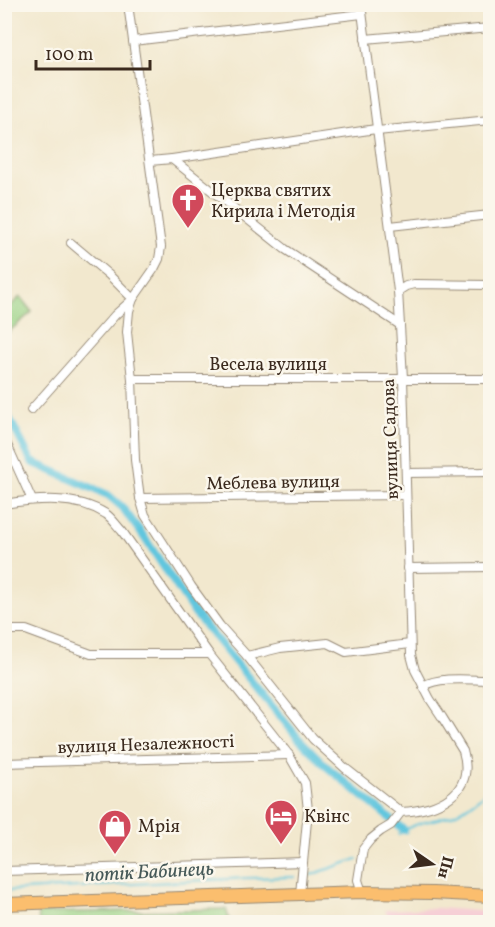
<svg xmlns="http://www.w3.org/2000/svg" width="495" height="927" font-family="Vollkorn,serif">
<style>
.built{fill:#f6cfd6}
.green{fill:#9ad285;stroke:#6a7e52;stroke-width:1.5}
.lines{fill:none;stroke-linecap:round;stroke-linejoin:round}
.stream{stroke:#61c6de;stroke-width:2}
.canal{stroke:#61c6de;stroke-width:8}
.street-casing{stroke:#968976;stroke-width:10}
.primary-casing{stroke:#968976;stroke-width:14}
.street{stroke:#fff;stroke-width:8}
.primary{stroke:#fbbe6e;stroke-width:12}
.labels{text-anchor:middle;stroke-width:5;stroke-linejoin:round;paint-order:stroke}
.poi-label{font-size:18px;fill:#3b2a1e;stroke:#fbf7ec;text-anchor:start}
.street-label{font-size:18px;fill:#3b2a1e;stroke:#fbf7ec}
.water-label{font-size:20px;font-style:italic;fill:#465958;stroke:#fbf7ec}
</style>
<rect width="100%" height="100%" fill="#fbf7ec"/>
<filter id="ink" filterUnits="userSpaceOnUse"><feTurbulence type="fractalNoise" baseFrequency=".0167" numOctaves="2"/><feDisplacementMap in="SourceGraphic" scale="12" xChannelSelector="R" yChannelSelector="G"/><feConvolveMatrix kernelMatrix="1 2 1 2 8 2 1 2 1" color-interpolation-filters="sRGB"/></filter>
<filter id="wash" filterUnits="userSpaceOnUse"><feTurbulence type="fractalNoise" baseFrequency=".008" numOctaves="4" result="noise"/><feDisplacementMap in="SourceGraphic" scale="24" xChannelSelector="R" yChannelSelector="G"/><feGaussianBlur stdDeviation="1.35" result="paint"/><feColorMatrix in="noise" values="0 0 0 0 0 0 0 0 0 0 0 0 0 0 0 0 0 1.4 0 .05"/><feComposite in="paint" operator="in"/></filter>
<g filter="url(#wash)">
<rect width="100%" height="100%" fill="#f2e8ce"/>
<path class="built" d="M 438,908 L 490,912 L 490,922 L 390,922 L 385,910 Z"/>
<g class="green">
<path d="M 20,297 L 32,312 L 6,334 L 5,332 L 5,311 Z"/>
<path d="M 226,909 L 230,922 L 39,922 L 38,913 Z"/>
</g>
<g class="lines">
<g class="stream">
<path d="M 399,834 C 413,822 434,821 452,815 C 466,809 479,798 490,788"/>
<path d="M 311,875 L 357,859"/>
<path d="M 4,891 L 247,878 L 295,877"/>
</g>
<path class="canal" d="M 4,405 L 9,418 L 32,462 L 108,495 L 121,506 L 142,534 L 193,611 L 299,739 L 327,767 L 404,830"/>
</g>
</g>
<g filter="url(#ink)">
<g class="lines">
<defs>
<g id="street">
<path d="M 128,4 L 161,247 L 159,259 L 154,269 L 133,299 L 129,311 L 127,332 L 132,379 L 135,460 L 140,498 L 145,515 L 191,586 L 220,626 L 247,656 L 313,739 L 345,768 L 401,812"/>
<path d="M 361,4 L 398,291 L 403,378 L 411,655 L 415,670 L 430,699 L 442,717 L 463,751 C 476,794 437,810 401,812 L 391,825 L 381,831 L 371,839 L 363,849 L 358,880 L 362,892"/>
<path d="M 365,39 L 490,28"/>
<path d="M 133,41 L 362,14"/>
<path d="M 377,131 L 490,120"/>
<path d="M 172,159 L 376,129"/>
<path d="M 150,161 L 172,159 L 285,249 L 400,325"/>
<path d="M 390,226 L 490,215"/>
<path d="M 398,291 L 406,286 L 414,284 L 490,285"/>
<path d="M 132,379 L 490,379"/>
<path d="M 31,410 L 115,315 L 133,299 L 109,275 L 71,243"/>
<path d="M 4,438 L 32,500"/>
<path d="M 406,473 L 490,472"/>
<path d="M 140,498 L 406,495"/>
<path d="M 4,504 C 37,499 76,495 106,514 C 112,518 117,526 122,531 L 209,654 L 289,755 L 305,783 L 308,810 L 300,894"/>
<path d="M 408,568 L 490,567"/>
<path d="M 4,630 L 26,630 L 91,654 L 209,654"/>
<path d="M 247,656 L 280,648 L 328,643 L 346,652 L 410,644"/>
<path d="M 423,686 C 441,676 469,680 490,680"/>
<path d="M 4,763 L 289,755"/>
<path d="M 4,871 L 303,862"/>
</g>
<path id="primary" d="M 4,904 L 362,892 L 433,893 L 490,896"/>
</defs>
<use href="#street" class="street-casing"/>
<use href="#primary" class="primary-casing"/>
<use href="#street" class="street"/>
<use href="#primary" class="primary"/>
</g>
</g>
<defs>
<symbol id="church-pin" viewBox="-11 -11 22 30"><path d="M0 17L-7.5 6A9.5 9.5 0 1 1 7.5 6Z" fill="#d1495b" stroke="#fbf7ec"/><path d="M-1.2-6h2.4v3.5h3.3v2.4h-3.3V6h-2.4V-.1h-3.3v-2.4h3.3Z" fill="#fff"/></symbol>
<symbol id="hotel-pin" viewBox="-11 -11 22 30"><path d="M0 17L-7.5 6A9.5 9.5 0 1 1 7.5 6Z" fill="#d1495b" stroke="#fbf7ec"/><path d="M-6-4.5h1.5V1H6V5H4.5V3h-9V5H-6ZM-4 0a1.8 1.8 0 1 1 3.6 0ZM.5 0V-2.5h3Q6-2.5 6 0Z" fill="#fff"/></symbol>
<symbol id="shop-pin" viewBox="-11 -11 22 30"><path d="M0 17L-7.5 6A9.5 9.5 0 1 1 7.5 6Z" fill="#d1495b" stroke="#fbf7ec"/><path d="M-5-2.5h2.3a2.7 3.5 0 0 1 5.4 0H5L5.5 6h-11ZM-1.5-2.5h3a1.5 2.3 0 0 0-3 0Z" fill="#fff"/></symbol>
</defs>
<g fill-rule="evenodd">
<use href="#church-pin" x="169" y="181" width="38" height="52"/>
<use href="#hotel-pin" x="262" y="797" width="38" height="52"/>
<use href="#shop-pin" x="96" y="807" width="38" height="52"/>
</g>
<g class="labels">
<g class="poi-label">
<text x="211" y="196">Церква святих<tspan x="211" dy="21">Кирила і Методія</tspan></text>
<text x="304" y="822">Квінс</text>
<text x="138" y="832">Мрія</text>
</g>
<g class="street-label">
<text x="268" y="370">Весела вулиця</text>
<text transform="translate(390 439) rotate(-92)" y="6">вулиця Садова</text>
<text transform="translate(273 482) rotate(-1)" y="6">Меблева вулиця</text>
<text transform="translate(146 744) rotate(-2)" y="6">вулиця Незалежності</text>
</g>
<g class="water-label">
<text transform="translate(149 871) rotate(-3)" y="7">потік Бабинець</text>
</g>
</g>
<rect width="495" height="927" fill="none" stroke="#fbf7ec" stroke-width="24"/>
<g transform="translate(432 864) rotate(104)" stroke="#fbf7ec" stroke-width="4.5" paint-order="stroke">
<path d="M0-4.5L10 22L0 15L-10 22Z" fill="#3b2a1e"/>
<text y="-9" font-size="16" font-weight="bold" text-anchor="middle" fill="#3b2a1e">Пн</text>
</g>
<path d="M36 60v9h114v-9" fill="none" stroke="#3b2a1e" stroke-width="3"/>
<text x="45" y="60" font-size="18" fill="#3b2a1e" stroke="#fbf7ec" stroke-width="4.5" paint-order="stroke">100 m</text>
</svg>
